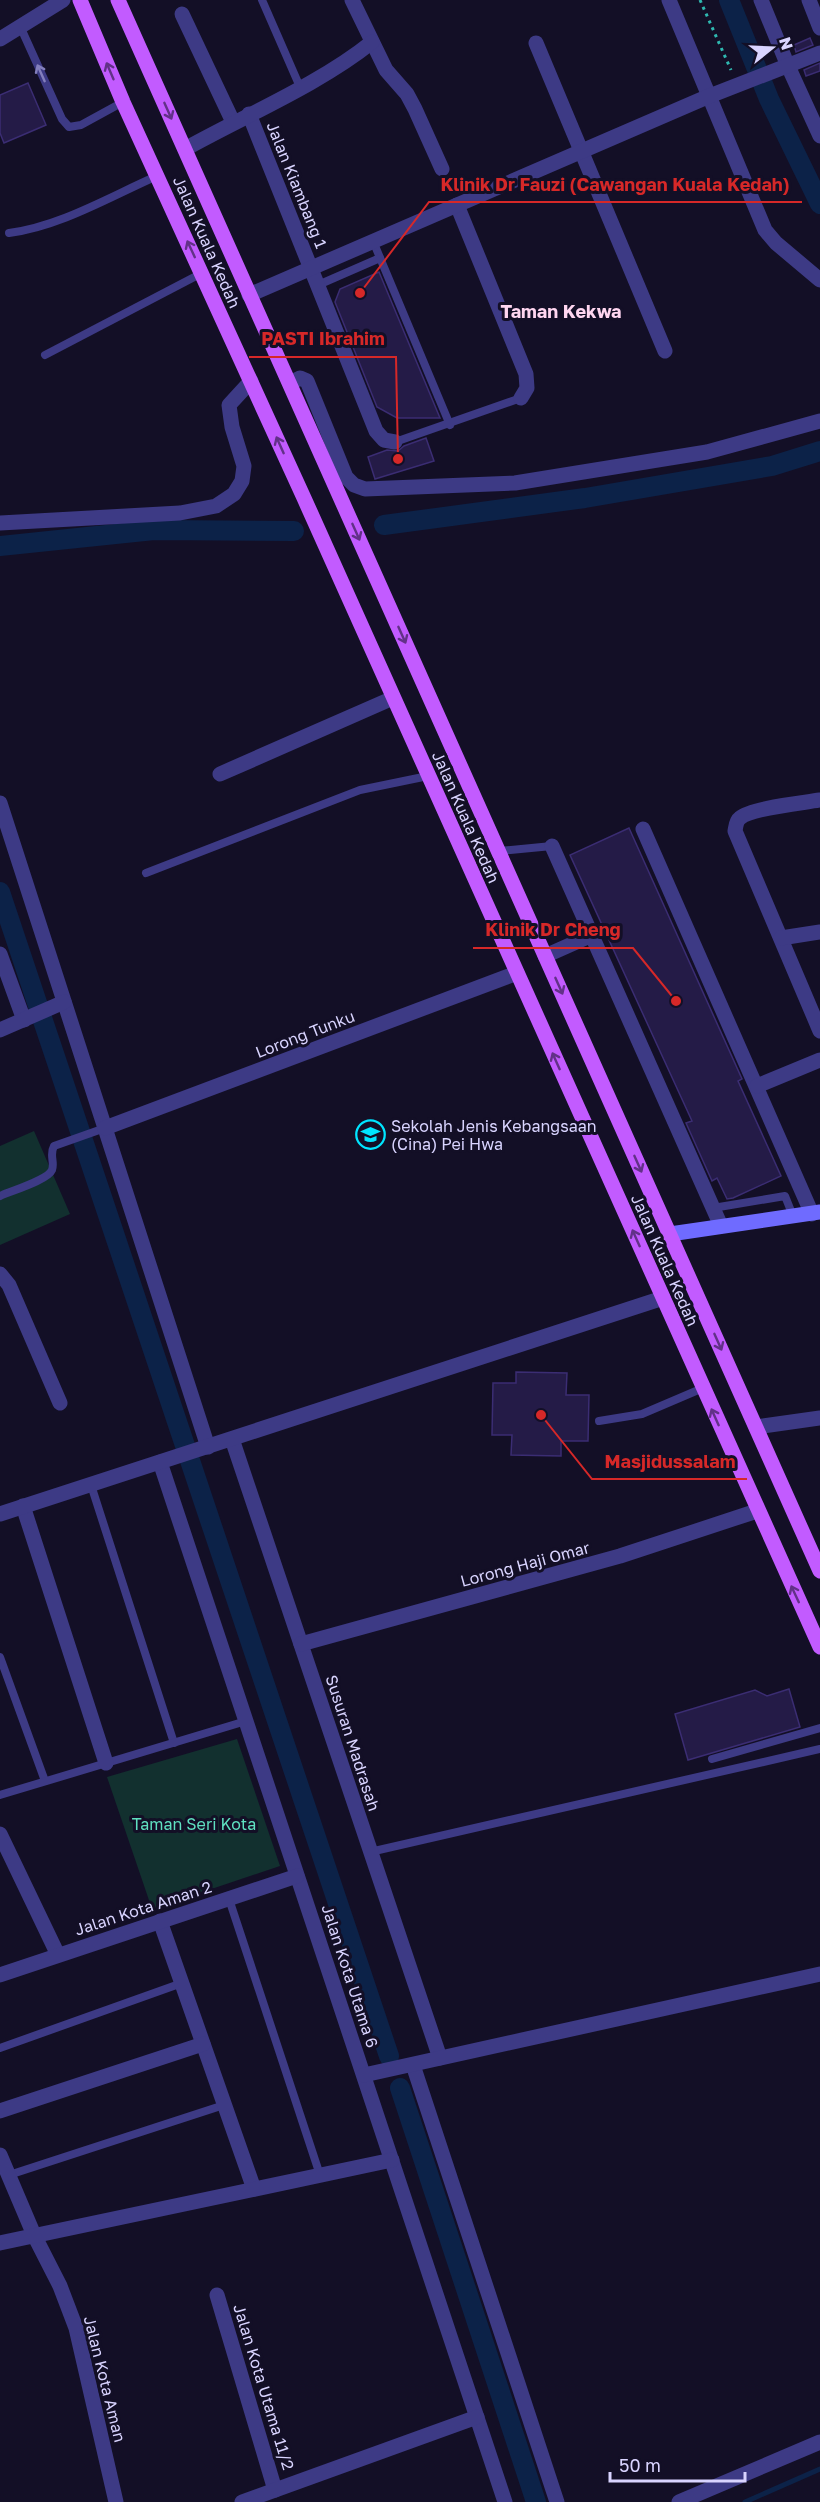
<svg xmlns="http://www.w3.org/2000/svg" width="820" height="2502" font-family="'Golos Text',sans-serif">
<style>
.green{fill:#12302f}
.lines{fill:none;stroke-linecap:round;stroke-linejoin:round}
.stream{stroke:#0c2248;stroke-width:5}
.canal{stroke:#0c2248;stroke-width:20}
.building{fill:#241b47;stroke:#3b2d73;stroke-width:1.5}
.path{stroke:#2fb8b0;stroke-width:3;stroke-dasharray:3 4.5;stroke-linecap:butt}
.lane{stroke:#3d3a85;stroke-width:8}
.street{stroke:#3d3a85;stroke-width:15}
.secondary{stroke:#6f6bff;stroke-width:15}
.primary{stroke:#c25bff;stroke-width:15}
.oneway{stroke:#623188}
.oneway2{stroke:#837fbc}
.labels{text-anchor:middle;stroke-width:6;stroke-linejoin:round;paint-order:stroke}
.street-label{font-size:16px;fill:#d9d4ff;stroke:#130f26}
.poi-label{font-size:16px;fill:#d9d4ff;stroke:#130f26;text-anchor:start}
.park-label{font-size:16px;fill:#5fe0c0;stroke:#130f26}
.neighbourhood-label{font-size:18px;font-weight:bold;fill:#ffd6f0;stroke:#130f26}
.leader{fill:none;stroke:#d62828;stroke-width:2}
.callout-dot{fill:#d62828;stroke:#130f26;stroke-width:2}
.callout-label{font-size:18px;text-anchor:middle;font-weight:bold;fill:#d62828;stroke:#130f26;stroke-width:6;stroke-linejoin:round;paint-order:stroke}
</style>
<rect width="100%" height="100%" fill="#130f26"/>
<g class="green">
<path d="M 34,1131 L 70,1214 L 0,1245 L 0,1146 Z"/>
<path d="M 237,1739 L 280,1866 L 152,1909 L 107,1777 Z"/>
</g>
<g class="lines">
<path class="stream" d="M 745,2502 L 820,2469"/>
<g class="canal">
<path d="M 729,0 L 769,99 L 820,204"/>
<path d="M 384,525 L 585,498 L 772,466 L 820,451"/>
<path d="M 0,546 L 154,530 L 294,531"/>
<path d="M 0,892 L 389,2056"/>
<path d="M 400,2088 L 536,2502"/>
</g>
</g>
<g class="building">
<path d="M 810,38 L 813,45 L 796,52 L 794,45 Z"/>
<path d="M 820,63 L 820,71 L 806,76 L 804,70 Z"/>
<path d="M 28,83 L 46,125 L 4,143 L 0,133 L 0,95 Z"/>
<path d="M 379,272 L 440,418 L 397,418 L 377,407 L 335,302 L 340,289 Z"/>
<path d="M 426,438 L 434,461 L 375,479 L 368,457 L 387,450 L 398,451 L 404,446 Z"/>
<path d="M 629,828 L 742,1079 L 738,1081 L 781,1176 L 733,1198 L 727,1199 L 717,1178 L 712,1181 L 686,1123 L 692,1121 L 570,855 Z"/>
<path d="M 516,1372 L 567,1373 L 566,1395 L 589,1395 L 588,1441 L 561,1441 L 561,1456 L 511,1455 L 512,1435 L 492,1435 L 493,1383 L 516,1383 Z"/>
<path d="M 789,1689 L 800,1727 L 688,1760 L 675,1714 L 755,1690 L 767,1696 Z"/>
</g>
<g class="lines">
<path class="path" d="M 700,0 L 731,70"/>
<g class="lane">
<path d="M 262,0 L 300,87"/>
<path d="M 20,26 L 62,119 L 69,127 L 81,125 L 123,102"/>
<path d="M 9,233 C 61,226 109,197 157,176"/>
<path d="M 373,241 L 450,425"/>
<path d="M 318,285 L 380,258"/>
<path d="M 45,355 L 202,273"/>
<path d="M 395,442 L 521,398"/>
<path d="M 499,851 L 552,846"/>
<path d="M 146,873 L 360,790 L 428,776"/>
<path d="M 0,1196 C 11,1191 48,1180 52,1170 C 55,1162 49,1155 54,1146 L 105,1128"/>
<path d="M 713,1208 L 785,1196 L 793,1216"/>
<path d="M 599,1421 L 642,1414 L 703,1388"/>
<path d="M 91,1485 L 174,1743"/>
<path d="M 0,1657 L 45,1781"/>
<path d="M 712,1759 L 820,1728"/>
<path d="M 0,1795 L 246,1721"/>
<path d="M 370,1852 L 820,1749"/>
<path d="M 229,1899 L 320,2175"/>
<path d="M 0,2048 L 182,1983"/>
<path d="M 9,2175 L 224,2105"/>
</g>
<g class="street">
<path d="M 352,0 L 386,70 L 407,94 L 415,109 L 442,169"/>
<path d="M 669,0 L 765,230 L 776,243 L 820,280"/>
<path d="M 761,0 L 788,66 L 820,136"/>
<path d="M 809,0 L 820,28"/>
<path d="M 182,14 L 233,122"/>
<path d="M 0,39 L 63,0"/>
<path d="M 536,43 L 665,351"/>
<path d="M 249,114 L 376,431 L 384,440 L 395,442"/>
<path d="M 185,149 C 244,116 320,84 372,42"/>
<path d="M 457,205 L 526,374 L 527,388 L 521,398"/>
<path d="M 249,295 L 707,97 L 820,53"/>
<path d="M 290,383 L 300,378 L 307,381 L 346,477 L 354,485 L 365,489 L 515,483 L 707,452 L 820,421"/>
<path d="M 0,523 L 180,513 L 216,506 L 234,494 L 242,481 L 244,466 L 232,427 L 229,405 L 251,381"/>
<path d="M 220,774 L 393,698"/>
<path d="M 820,800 C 803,803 751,808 740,818 C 736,821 736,826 735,831 L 820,1031"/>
<path d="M 0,803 L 208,1447"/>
<path d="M 643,829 L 812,1214"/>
<path d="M 552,846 L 721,1226"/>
<path d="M 781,938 L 820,932"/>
<path d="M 0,954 L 24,1020"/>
<path d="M 545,956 L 590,936"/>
<path d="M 0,1030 L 64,1002"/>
<path d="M 757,1086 L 820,1060"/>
<path d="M 105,1128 L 517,973"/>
<path d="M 0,1274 L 9,1285 L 60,1403"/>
<path d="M 756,1427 L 820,1418"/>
<path d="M 232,1439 L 440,2058"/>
<path d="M 160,1462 L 505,2502"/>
<path d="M 23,1506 L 106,1763"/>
<path d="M 0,1514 L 663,1298"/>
<path d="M 301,1644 L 620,1556 L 757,1511"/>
<path d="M 0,1834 L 58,1955"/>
<path d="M 160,1921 L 254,2189"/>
<path d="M 0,1975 L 297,1876"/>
<path d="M 413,2065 L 557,2502"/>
<path d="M 364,2075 L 820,1974"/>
<path d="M 0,2111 L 203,2044"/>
<path d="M 0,2155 L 34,2235 L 60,2286 L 76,2328 L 116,2502"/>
<path d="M 0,2243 L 392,2160"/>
<path d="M 217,2295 L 275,2490"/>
<path d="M 242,2502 L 477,2417"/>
<path d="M 679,2502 L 820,2442"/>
</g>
<path class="secondary" d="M 670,1234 L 820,1212"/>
<g class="primary">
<path d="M 80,0 L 123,102 L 304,498 L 820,1647"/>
<path d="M 118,0 L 820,1571"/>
</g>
</g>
<defs><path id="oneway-shaft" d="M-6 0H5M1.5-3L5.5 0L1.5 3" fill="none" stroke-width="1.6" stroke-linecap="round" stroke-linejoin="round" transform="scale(1.5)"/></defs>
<g class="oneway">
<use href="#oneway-shaft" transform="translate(110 71) rotate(-113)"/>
<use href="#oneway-shaft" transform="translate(168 111) rotate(66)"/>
<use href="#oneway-shaft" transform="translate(191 249) rotate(-115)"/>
<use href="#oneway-shaft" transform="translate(280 445) rotate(-114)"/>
<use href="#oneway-shaft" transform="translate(356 532) rotate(66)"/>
<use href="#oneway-shaft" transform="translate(402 635) rotate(66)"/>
<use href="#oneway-shaft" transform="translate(559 986) rotate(66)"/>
<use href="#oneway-shaft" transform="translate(556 1061) rotate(-114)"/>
<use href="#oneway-shaft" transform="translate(638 1164) rotate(66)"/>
<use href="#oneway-shaft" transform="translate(636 1238) rotate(-114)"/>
<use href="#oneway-shaft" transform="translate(718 1342) rotate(66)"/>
<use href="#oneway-shaft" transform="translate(715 1417) rotate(-114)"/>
<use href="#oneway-shaft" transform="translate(795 1594) rotate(-115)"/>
</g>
<use class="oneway2" href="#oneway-shaft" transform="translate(41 73) rotate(-114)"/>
<defs>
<symbol id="school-ring" viewBox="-11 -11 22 22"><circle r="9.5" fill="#130f26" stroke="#00e5ff" stroke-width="1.5"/><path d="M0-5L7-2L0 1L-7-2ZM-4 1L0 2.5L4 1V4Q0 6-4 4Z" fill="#00e5ff"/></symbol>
</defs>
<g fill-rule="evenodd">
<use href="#school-ring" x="354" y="1118" width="33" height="33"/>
</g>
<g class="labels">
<g class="street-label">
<text transform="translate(297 185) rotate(68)" y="6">Jalan Kiambang 1</text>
<text transform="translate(207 242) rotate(66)" y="6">Jalan Kuala Kedah</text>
<text transform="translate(466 817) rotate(66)" y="6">Jalan Kuala Kedah</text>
<text transform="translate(305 1034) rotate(-21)" y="6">Lorong Tunku</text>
<text transform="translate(665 1260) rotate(66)" y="6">Jalan Kuala Kedah</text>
<text transform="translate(525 1564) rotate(-15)" y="6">Lorong Haji Omar</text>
<text transform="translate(353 1743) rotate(72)" y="6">Susuran Madrasah</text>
<text transform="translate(143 1908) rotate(-18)" y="6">Jalan Kota Aman 2</text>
<text transform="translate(350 1976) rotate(72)" y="6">Jalan Kota Utama 6</text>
<text transform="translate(105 2379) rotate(76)" y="6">Jalan Kota Aman</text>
<text transform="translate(264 2387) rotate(73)" y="6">Jalan Kota Utama 11/2</text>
</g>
<g class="poi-label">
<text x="391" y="1132">Sekolah Jenis Kebangsaan<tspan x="391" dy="18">(Cina) Pei Hwa</tspan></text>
</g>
<g class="park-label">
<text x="194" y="1830">Taman Seri Kota</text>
</g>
<g class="neighbourhood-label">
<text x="561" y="318">Taman Kekwa</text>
</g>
</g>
<path class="leader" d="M360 293L429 202H802M398 459L396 357H249M676 1001L633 948H473M541 1415L592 1479H747"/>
<g class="callout-dot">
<circle cx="360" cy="293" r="6"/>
<circle cx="398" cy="459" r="6"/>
<circle cx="676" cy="1001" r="6"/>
<circle cx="541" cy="1415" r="6"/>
</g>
<g class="callout-label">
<text x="615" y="191">Klinik Dr Fauzi (Cawangan Kuala Kedah)</text>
<text x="323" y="345">PASTI Ibrahim</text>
<text x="553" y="936">Klinik Dr Cheng</text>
<text x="670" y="1468">Masjidussalam</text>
</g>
<g transform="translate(772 48) rotate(72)" stroke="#130f26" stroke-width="4.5" paint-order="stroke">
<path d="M0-4.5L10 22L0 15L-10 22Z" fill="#d9d4ff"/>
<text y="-9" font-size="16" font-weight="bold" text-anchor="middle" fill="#d9d4ff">N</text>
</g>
<path d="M610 2472v9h135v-9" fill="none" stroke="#d9d4ff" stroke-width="3"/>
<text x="619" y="2472" font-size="18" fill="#d9d4ff" stroke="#130f26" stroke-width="4.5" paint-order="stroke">50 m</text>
</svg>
